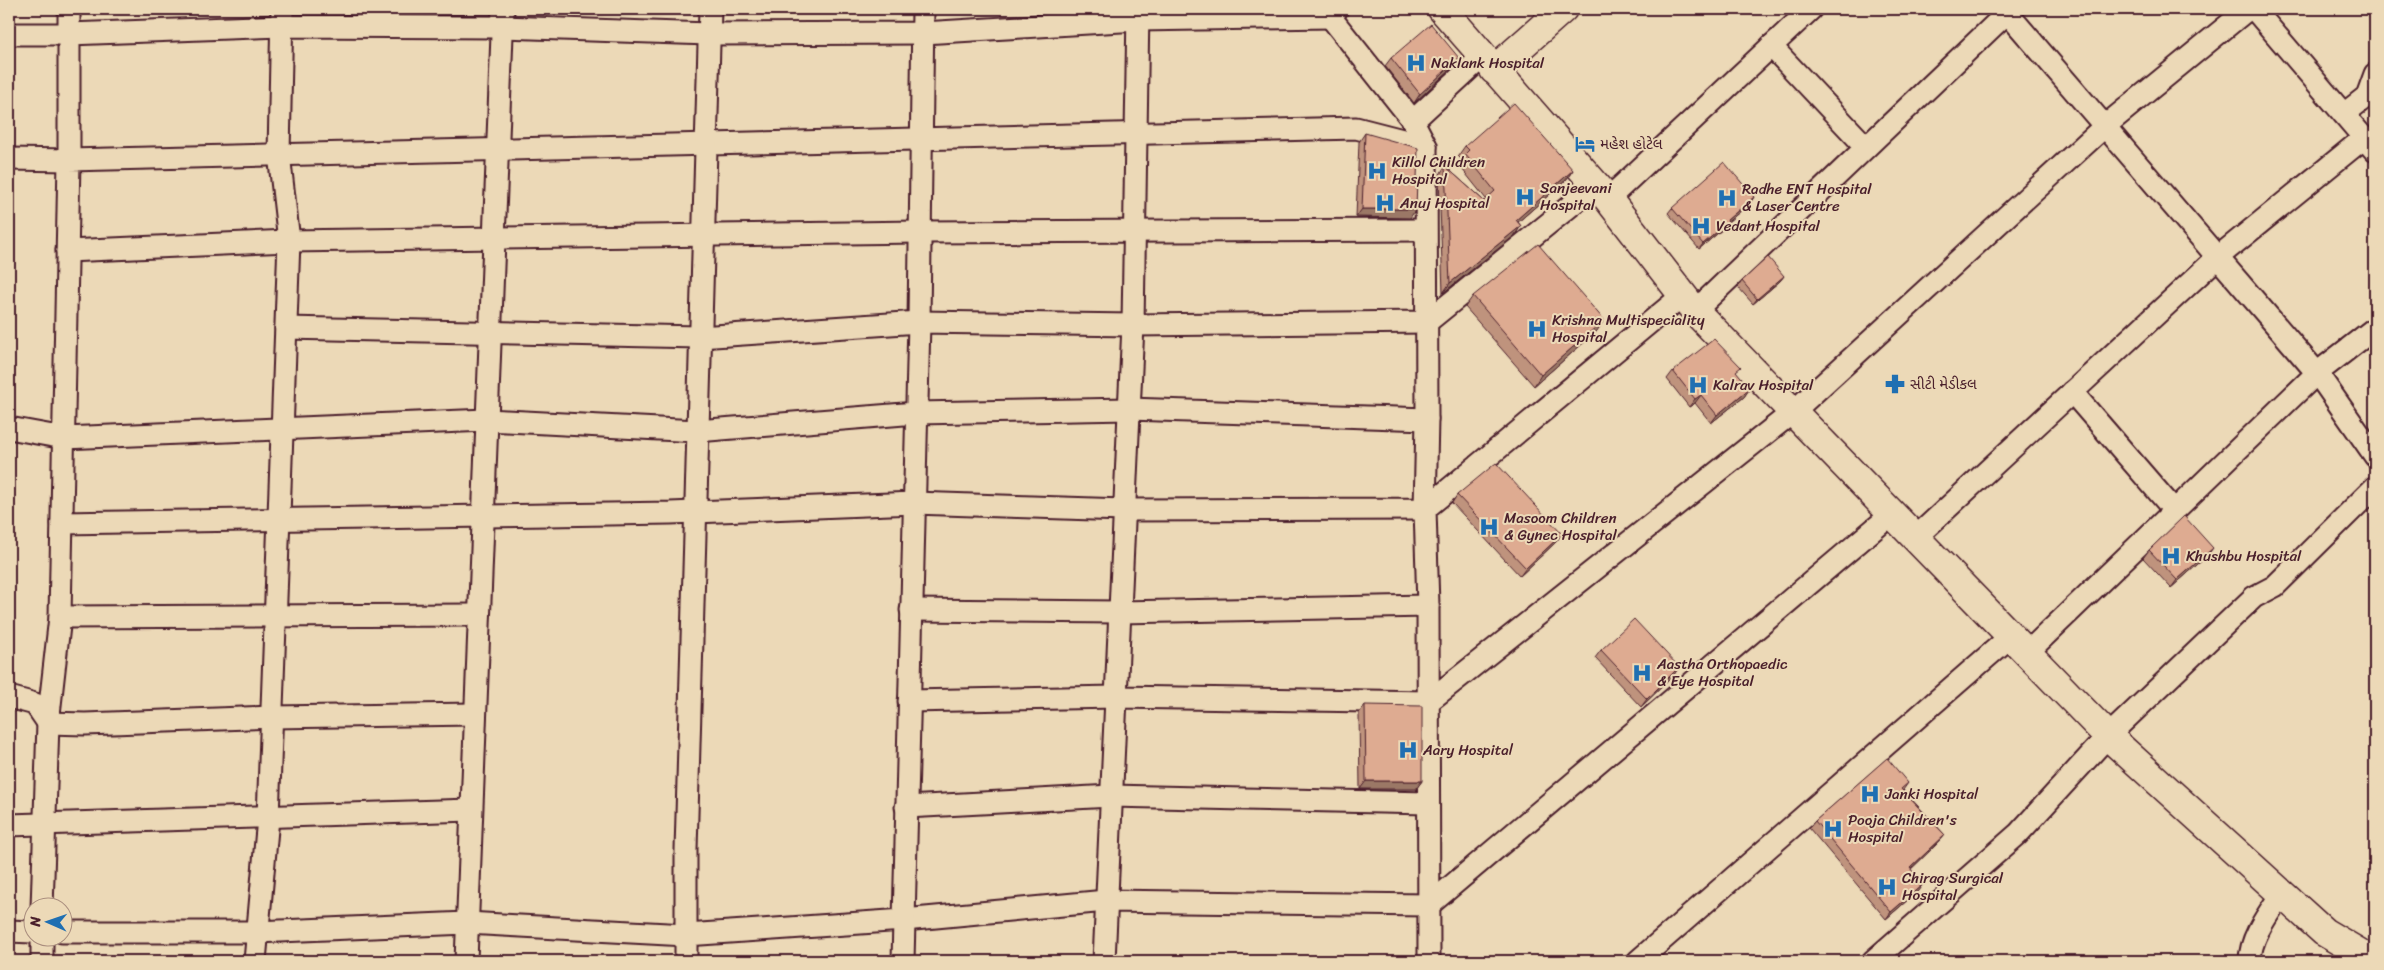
<svg xmlns="http://www.w3.org/2000/svg" width="2384" height="970" font-family="Sriracha,'Noto Sans Gujarati',sans-serif">
<style>
.lines{fill:none;stroke-linecap:round;stroke-linejoin:round}
.street-casing{stroke:#4a1f2b;stroke-width:25}
.secondary-casing{stroke:#4a1f2b;stroke-width:31}
.primary-casing{stroke:#4a1f2b;stroke-width:31}
.street{stroke:#ecd9b7;stroke-width:21}
.secondary{stroke:#ecd9b7;stroke-width:28}
.primary{stroke:#ecd9b7;stroke-width:28}
.wall{fill:#bf937d;stroke:#4a1f2b}
.shaded-wall{fill:#9b7866;stroke:#4a1f2b}
.building{fill:#deab91;stroke:#4a1f2b}
.labels{text-anchor:middle;stroke-width:4;stroke-linejoin:round;paint-order:stroke}
.poi-label{font-size:15px;fill:#4a1f2b;stroke:#ecd9b7;text-anchor:start}
</style>
<rect width="100%" height="100%" fill="#ecd9b7"/>
<filter id="ink" filterUnits="userSpaceOnUse"><feTurbulence type="fractalNoise" baseFrequency=".02" numOctaves="2"/><feDisplacementMap in="SourceGraphic" scale="10" xChannelSelector="R" yChannelSelector="G"/><feConvolveMatrix kernelMatrix="1 2 1 2 8 2 1 2 1" color-interpolation-filters="sRGB"/></filter>
<g filter="url(#ink)">
<g class="lines">
<defs>
<g id="street">
<path d="M 1324,9 L 1413,121 L 1426,146 L 1427,419 L 1425,509 L 1428,606 L 1429,961"/>
<path d="M 2004,9 L 2317,373 L 2375,456"/>
<path d="M 2254,9 L 2375,151"/>
<path d="M 9,34 L 69,34 L 281,26 L 502,27 L 709,34 L 923,33 L 1138,20 L 1331,17 L 1337,9"/>
<path d="M 1771,46 L 1866,147"/>
<path d="M 2344,114 L 2367,96 L 2375,74"/>
<path d="M 1413,121 L 1483,56"/>
<path d="M 9,159 L 69,160 L 69,9"/>
<path d="M 1608,199 L 1811,9"/>
<path d="M 67,251 L 289,241 L 919,232 L 1425,230"/>
<path d="M 1695,311 L 2011,9"/>
<path d="M 286,328 L 699,337 L 919,322 L 1133,325 L 1427,322 L 1596,185"/>
<path d="M 2072,392 L 2174,510"/>
<path d="M 9,428 L 64,438 L 486,420 L 697,431 L 916,413 L 1129,409 L 1427,419"/>
<path d="M 62,523 L 670,513 L 914,503 L 1124,510 L 1425,509 L 1683,295"/>
<path d="M 1915,538 L 2218,257 L 2364,138"/>
<path d="M 911,610 L 1119,612 L 1428,606"/>
<path d="M 60,617 L 479,615"/>
<path d="M 2027,653 L 2317,373 L 2375,328"/>
<path d="M 9,697 L 35,704 L 48,723 L 85,724 L 272,717 L 475,714"/>
<path d="M 909,701 L 1116,697 L 1428,702 L 1793,412 L 2105,126 L 2248,9"/>
<path d="M 906,807 L 1111,796 L 1428,803"/>
<path d="M 9,825 L 471,810"/>
<path d="M 42,908 L 48,723 L 60,617 L 69,160 L 1356,128 L 1426,146"/>
<path d="M 9,931 L 32,932"/>
<path d="M 62,932 L 256,932 L 467,923 L 686,935 L 904,920 L 1106,901 L 1429,905 L 1892,514"/>
<path d="M 42,961 L 42,938"/>
<path d="M 255,961 L 268,818 L 289,241 L 279,154 L 282,9"/>
<path d="M 466,961 L 503,9"/>
<path d="M 686,961 L 686,850 L 710,9"/>
<path d="M 903,961 L 919,322 L 923,9"/>
<path d="M 1104,961 L 1133,325 L 1138,9"/>
<path d="M 1638,961 L 2011,636"/>
<path d="M 1873,961 L 2018,834 L 2108,736 L 2254,597 L 2275,586 L 2375,487"/>
<path d="M 2250,961 C 2250,937 2269,913 2282,893"/>
</g>
<path id="secondary" d="M 1494,70 L 1563,9"/>
<path id="primary" d="M 1442,9 L 1608,199 L 1695,311 L 2108,736 L 2324,932 L 2358,952 L 2367,961"/>
</defs>
<use href="#street" class="street-casing"/>
<use href="#secondary" class="secondary-casing"/>
<use href="#primary" class="primary-casing"/>
<use href="#street" class="street"/>
<use href="#secondary" class="secondary"/>
<use href="#primary" class="primary"/>
</g>
<g class="wall">
<path d="M 1391,58 L 1454,66 L 1414,103 L 1385,66 Z"/>
<path d="M 1365,133 L 1410,218 L 1356,217 L 1359,142 Z"/>
<path d="M 1465,146 L 1573,170 L 1566,180 L 1518,222 L 1521,226 L 1514,236 L 1443,293 L 1439,176 L 1445,166 L 1484,201 L 1486,199 L 1458,164 L 1461,159 L 1458,156 Z"/>
<path d="M 1754,197 L 1750,203 L 1728,222 L 1724,228 L 1699,249 L 1668,213 L 1672,208 Z"/>
<path d="M 1784,276 L 1780,281 L 1753,304 L 1738,287 L 1742,281 Z"/>
<path d="M 1473,296 L 1597,331 L 1534,386 L 1465,307 Z"/>
<path d="M 1673,371 L 1737,373 L 1750,388 L 1744,397 L 1711,423 L 1695,403 L 1689,407 L 1667,379 Z"/>
<path d="M 1457,495 L 1556,542 L 1520,576 L 1452,503 Z"/>
<path d="M 2149,550 L 2207,556 L 2171,588 L 2143,558 Z"/>
<path d="M 1601,650 L 1674,675 L 1641,707 L 1595,658 Z"/>
<path d="M 1365,705 L 1422,781 L 1416,789 L 1360,789 L 1359,713 Z"/>
<path d="M 1908,783 L 1903,790 L 1945,835 L 1939,842 L 1911,869 L 1918,891 L 1886,919 L 1809,828 L 1815,821 Z"/>
</g>
<g class="shaded-wall">
<path d="M 1459,58 L 1454,66 L 1414,103 L 1420,94 Z"/>
<path d="M 1573,170 L 1566,180 L 1509,230 L 1516,220 Z"/>
<path d="M 1754,197 L 1750,203 L 1723,226 L 1727,220 Z"/>
<path d="M 1362,209 L 1416,209 L 1410,218 L 1356,217 Z"/>
<path d="M 1728,222 L 1724,228 L 1699,249 L 1703,244 Z"/>
<path d="M 1521,226 L 1514,236 L 1443,293 L 1450,283 Z"/>
<path d="M 1784,276 L 1780,281 L 1753,304 L 1757,299 Z"/>
<path d="M 1604,320 L 1597,331 L 1534,386 L 1541,375 Z"/>
<path d="M 1750,388 L 1744,397 L 1711,423 L 1717,415 Z"/>
<path d="M 1701,395 L 1695,403 L 1689,407 L 1695,399 Z"/>
<path d="M 1562,534 L 1556,542 L 1520,576 L 1526,568 Z"/>
<path d="M 2213,548 L 2207,556 L 2171,588 L 2177,580 Z"/>
<path d="M 1679,667 L 1674,675 L 1641,707 L 1647,699 Z"/>
<path d="M 1366,781 L 1422,781 L 1416,789 L 1360,789 Z"/>
<path d="M 1945,835 L 1939,842 L 1905,875 L 1910,868 Z"/>
<path d="M 1923,884 L 1918,891 L 1886,919 L 1891,912 Z"/>
</g>
<g class="building">
<path d="M 1431,24 L 1459,58 L 1420,94 L 1391,58 Z"/>
<path d="M 1514,103 L 1573,170 L 1516,220 L 1521,226 L 1450,283 L 1445,166 L 1484,201 L 1495,191 L 1465,154 L 1469,150 L 1465,146 Z"/>
<path d="M 1365,133 L 1418,148 L 1416,209 L 1362,209 Z"/>
<path d="M 1724,162 L 1754,197 L 1727,220 L 1728,222 L 1703,244 L 1672,208 Z"/>
<path d="M 1538,244 L 1604,320 L 1541,375 L 1473,296 Z"/>
<path d="M 1768,257 L 1784,276 L 1757,299 L 1742,281 Z"/>
<path d="M 1714,339 L 1741,367 L 1736,371 L 1750,388 L 1717,415 L 1701,395 L 1695,399 L 1673,371 Z"/>
<path d="M 1496,463 L 1562,534 L 1526,568 L 1457,495 Z"/>
<path d="M 2184,516 L 2213,548 L 2177,580 L 2149,550 Z"/>
<path d="M 1634,619 L 1679,667 L 1647,699 L 1601,650 Z"/>
<path d="M 1365,705 L 1422,706 L 1422,781 L 1366,781 Z"/>
<path d="M 1887,758 L 1908,783 L 1901,789 L 1945,835 L 1910,868 L 1923,884 L 1891,912 L 1815,821 Z"/>
</g>
</g>
<defs>
<symbol id="hospital-bare" viewBox="-9 -9 18 18"><path d="M-5-5h3v3.5h4V-5h3V5h-3V1.5h-4V5h-3Z" fill="#1f6fb2" stroke="#ecd9b7" stroke-width="2.5" paint-order="stroke"/></symbol>
<symbol id="hotel-bare" viewBox="-9 -9 18 18"><path d="M-6-4.5h1.5V1H6V5H4.5V3h-9V5H-6ZM-4 0a1.8 1.8 0 1 1 3.6 0ZM.5 0V-2.5h3Q6-2.5 6 0Z" fill="#1f6fb2" stroke="#ecd9b7" stroke-width="2.5" paint-order="stroke"/></symbol>
<symbol id="pharmacy-bare" viewBox="-9 -9 18 18"><path d="M-2-6h4v4h4v4h-4v4h-4v-4h-4v-4h4Z" fill="#1f6fb2" stroke="#ecd9b7" stroke-width="2.5" paint-order="stroke"/></symbol>
</defs>
<g fill-rule="evenodd">
<use href="#hospital-bare" x="1402" y="49" width="28" height="28"/>
<use href="#hotel-bare" x="1571" y="130" width="28" height="28"/>
<use href="#hospital-bare" x="1363" y="157" width="28" height="28"/>
<use href="#hospital-bare" x="1511" y="183" width="28" height="28"/>
<use href="#hospital-bare" x="1713" y="184" width="28" height="28"/>
<use href="#hospital-bare" x="1371" y="189" width="28" height="28"/>
<use href="#hospital-bare" x="1687" y="212" width="28" height="28"/>
<use href="#hospital-bare" x="1523" y="315" width="28" height="28"/>
<use href="#pharmacy-bare" x="1881" y="370" width="28" height="28"/>
<use href="#hospital-bare" x="1684" y="371" width="28" height="28"/>
<use href="#hospital-bare" x="1475" y="513" width="28" height="28"/>
<use href="#hospital-bare" x="2157" y="542" width="28" height="28"/>
<use href="#hospital-bare" x="1628" y="659" width="28" height="28"/>
<use href="#hospital-bare" x="1394" y="736" width="28" height="28"/>
<use href="#hospital-bare" x="1856" y="780" width="28" height="28"/>
<use href="#hospital-bare" x="1819" y="815" width="28" height="28"/>
<use href="#hospital-bare" x="1873" y="873" width="28" height="28"/>
</g>
<g class="labels">
<g class="poi-label">
<text x="1431" y="68">Naklank Hospital</text>
<text x="1600" y="149">મહેશ હોટેલ</text>
<text x="1392" y="167">Killol Children<tspan x="1392" dy="17">Hospital</tspan></text>
<text x="1540" y="193">Sanjeevani<tspan x="1540" dy="17">Hospital</tspan></text>
<text x="1742" y="194">Radhe ENT Hospital<tspan x="1742" dy="17">&amp; Laser Centre</tspan></text>
<text x="1400" y="208">Anuj Hospital</text>
<text x="1716" y="231">Vedant Hospital</text>
<text x="1552" y="325">Krishna Multispeciality<tspan x="1552" dy="17">Hospital</tspan></text>
<text x="1910" y="389">સીટી મેડીકલ</text>
<text x="1713" y="390">Kalrav Hospital</text>
<text x="1504" y="523">Masoom Children<tspan x="1504" dy="17">&amp; Gynec Hospital</tspan></text>
<text x="2186" y="561">Khushbu Hospital</text>
<text x="1657" y="669">Aastha Orthopaedic<tspan x="1657" dy="17">&amp; Eye Hospital</tspan></text>
<text x="1423" y="755">Aary Hospital</text>
<text x="1885" y="799">Janki Hospital</text>
<text x="1848" y="825">Pooja Children's<tspan x="1848" dy="17">Hospital</tspan></text>
<text x="1902" y="883">Chirag Surgical<tspan x="1902" dy="17">Hospital</tspan></text>
</g>
</g>
<rect width="2384" height="970" fill="none" stroke="#ecd9b7" stroke-width="30"/>
<rect x="15" y="15" width="2354" height="940" fill="none" stroke="#4a1f2b" stroke-width="2" filter="url(#ink)"/>
<g transform="translate(48 922) rotate(272)"><circle r="24" fill="#ecd9b7" stroke="#ab8f7f"/>
<path d="M0-4L9 19L0 12L-9 19Z" fill="#1f6fb2"/>
<text y="-8" font-size="14" font-weight="bold" text-anchor="middle" fill="#4a1f2b">N</text>
</g>
</svg>
